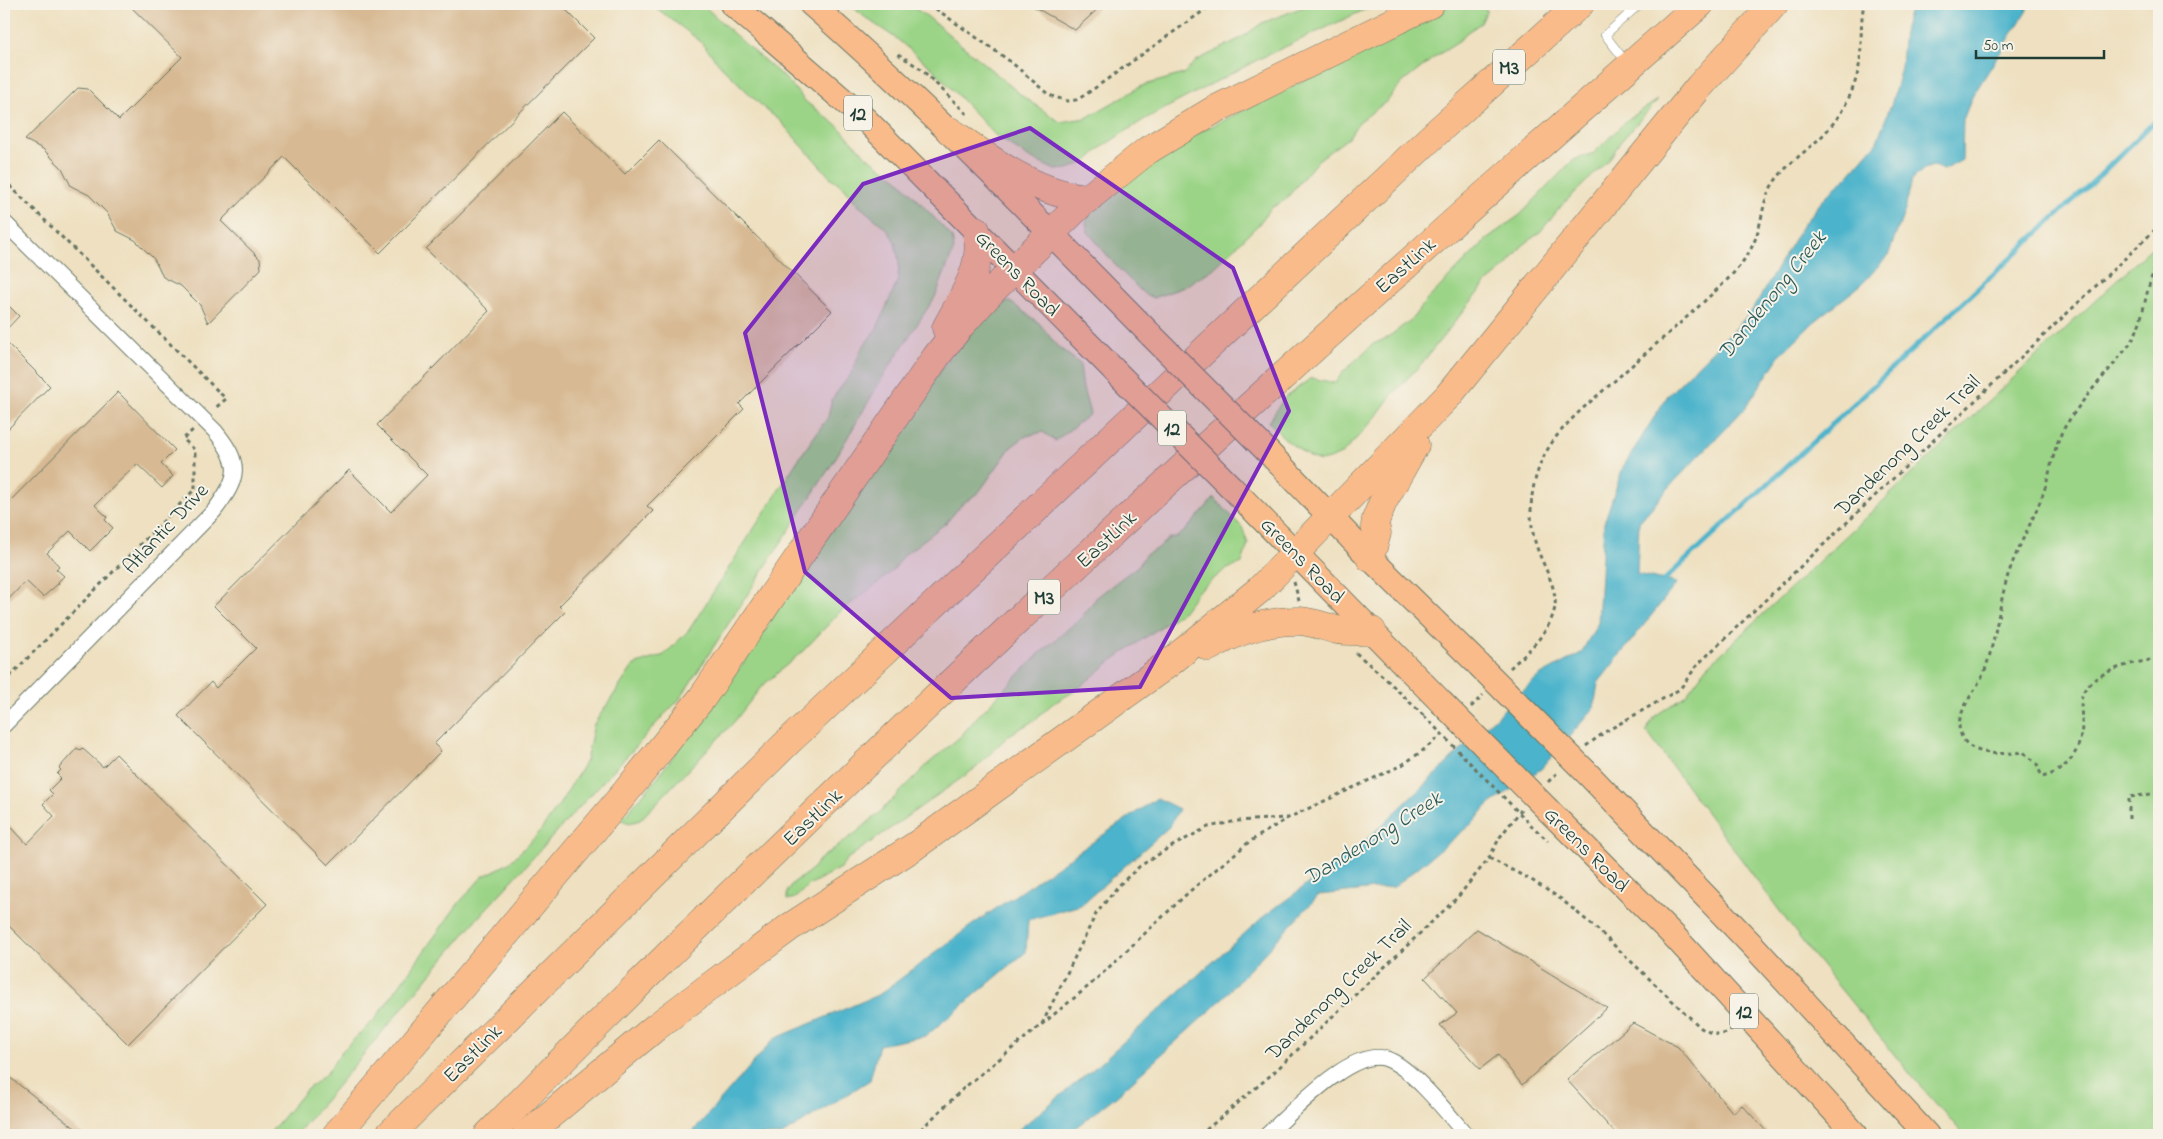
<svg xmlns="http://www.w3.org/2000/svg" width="2163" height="1139" font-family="'Indie Flower',sans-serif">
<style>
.green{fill:#9bd487;stroke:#5d885e}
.water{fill:#4cb3cb;stroke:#367880}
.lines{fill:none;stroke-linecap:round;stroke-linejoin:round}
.stream{stroke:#4cb3cb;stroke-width:5}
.building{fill:#d7b993}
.lane-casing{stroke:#677665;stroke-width:9}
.street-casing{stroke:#677665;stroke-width:17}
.primary-casing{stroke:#677665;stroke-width:26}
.highway-casing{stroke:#677665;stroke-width:29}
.path{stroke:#677665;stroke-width:3;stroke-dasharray:4 4;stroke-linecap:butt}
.lane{stroke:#fff;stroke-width:8}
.street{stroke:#fff;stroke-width:15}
.primary{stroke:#fabb8b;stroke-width:24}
.highway{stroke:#fabb8b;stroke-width:28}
.primary-bridge-casing{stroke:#677665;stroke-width:26;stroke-linecap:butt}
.path-bridge{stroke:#677665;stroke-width:3;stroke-dasharray:4 4;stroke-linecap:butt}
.primary-bridge{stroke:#fabb8b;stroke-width:24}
.marked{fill:#7b2cbf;fill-opacity:0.2;stroke:#7b2cbf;stroke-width:4;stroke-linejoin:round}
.labels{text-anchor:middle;stroke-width:4;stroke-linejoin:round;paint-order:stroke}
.shield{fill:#f7f3e8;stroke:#60746a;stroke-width:1}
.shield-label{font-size:20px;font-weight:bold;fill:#1f3d34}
.street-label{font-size:21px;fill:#1f3d34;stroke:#f7f3e8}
.water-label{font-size:22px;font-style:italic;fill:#2a5a5a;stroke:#f7f3e8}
</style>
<rect width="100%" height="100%" fill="#f7f3e8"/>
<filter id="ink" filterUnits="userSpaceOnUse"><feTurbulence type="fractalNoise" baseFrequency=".02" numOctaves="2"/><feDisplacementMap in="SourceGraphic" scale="10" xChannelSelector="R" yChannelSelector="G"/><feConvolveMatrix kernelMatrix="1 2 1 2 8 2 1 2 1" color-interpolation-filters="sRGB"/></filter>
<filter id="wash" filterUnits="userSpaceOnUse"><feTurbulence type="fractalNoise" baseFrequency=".0096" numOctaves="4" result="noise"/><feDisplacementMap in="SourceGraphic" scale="20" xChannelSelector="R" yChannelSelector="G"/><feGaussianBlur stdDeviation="1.12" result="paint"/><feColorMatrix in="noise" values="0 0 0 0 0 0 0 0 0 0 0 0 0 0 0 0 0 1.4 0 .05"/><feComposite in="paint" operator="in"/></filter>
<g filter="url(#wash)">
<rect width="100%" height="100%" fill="#eee0c0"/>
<g class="green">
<path d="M 651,4 L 702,4 L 735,35 L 788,81 L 806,102 L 838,126 L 866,156 L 899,180 L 952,237 L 954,249 L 935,297 L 887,370 L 832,464 L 679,700 C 657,720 640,745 618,765 L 476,920 L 296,1135 L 268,1135 L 305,1091 L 327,1073 L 341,1052 L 375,1019 L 458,904 L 482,877 L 509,863 L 538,834 L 559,805 L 586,761 L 594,724 L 634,665 L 664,655 L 689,630 L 798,460 L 828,417 L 832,399 L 851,374 L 862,348 L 877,328 L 898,280 L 899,262 L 895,242 L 887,229 L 858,205 L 845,188 L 830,177 L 779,120 L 765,109 L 722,67 L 700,41 Z"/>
<path d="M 849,4 L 908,4 L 928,17 L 1025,98 L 1060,122 L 1086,118 L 1142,86 L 1183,74 L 1196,61 L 1241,38 L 1262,23 L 1311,4 L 1377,4 L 1261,58 L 1145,119 L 1103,146 L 1086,162 L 1068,169 L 1055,170 L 1028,157 L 995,135 L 933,69 L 897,39 L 866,18 Z"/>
<path d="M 1452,4 C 1465,5 1476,3 1487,10 L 1481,23 L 1466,33 L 1457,43 L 1436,56 L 1402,83 L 1387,101 L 1359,122 L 1348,138 L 1318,160 L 1285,200 L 1271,208 L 1258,225 L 1213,269 L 1184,287 L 1153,298 L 1143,293 L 1116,266 L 1088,232 L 1086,223 L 1090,209 L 1150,157 L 1434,15 Z"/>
<path d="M 1658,100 L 1621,141 L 1608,161 L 1563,204 L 1540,232 L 1521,247 L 1507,266 L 1485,284 L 1422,363 L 1391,396 L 1375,418 L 1343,453 L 1330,459 L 1320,461 L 1309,457 L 1286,440 L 1269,422 L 1284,398 L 1311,378 L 1335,383 L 1343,372 L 1373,344 L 1387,338 L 1412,319 L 1423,304 L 1489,237 L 1520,215 L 1573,160 L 1594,153 L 1628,119 Z"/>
<path d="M 2151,248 L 2159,256 L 2159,1135 L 1964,1135 L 1916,1081 L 1811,953 L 1646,731 L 1655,716 L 1686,695 L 1707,667 Z"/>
<path d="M 998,302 L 1010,302 L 1039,323 L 1057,346 L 1080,364 L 1083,389 L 1090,414 L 1055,441 L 1043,432 L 1026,436 L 1011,447 L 979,492 L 961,505 L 946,523 L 904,555 L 894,569 L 882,580 L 840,612 L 804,650 L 761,687 L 734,722 L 640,820 L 630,823 L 621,820 L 653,783 L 754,649 L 781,604 L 956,348 Z"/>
<path d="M 1214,498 L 1242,527 L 1248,544 L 1242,563 L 1225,570 L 1198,591 L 1182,612 L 1110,662 L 1075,691 L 1052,704 L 1035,720 L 1009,735 L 977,767 L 847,859 L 840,868 L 809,885 L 795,898 L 787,900 L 787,892 L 794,882 L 809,872 L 820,859 L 857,832 L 878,814 L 929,763 L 961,736 L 978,716 L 1040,653 L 1082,617 L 1097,597 L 1139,565 L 1145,555 L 1157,549 L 1169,538 L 1177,537 L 1186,530 Z"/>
</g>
<g class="water">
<path d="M 1915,4 L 2031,4 L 1972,97 L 1963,120 L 1962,160 L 1944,170 L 1933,166 L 1924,169 L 1912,179 L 1905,210 L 1888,256 L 1862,284 L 1814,322 L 1780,355 L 1746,407 L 1674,482 L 1639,522 L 1637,574 L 1677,583 L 1598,683 L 1594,708 L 1541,769 L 1486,807 L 1475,821 L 1394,887 L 1319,895 L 1216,1005 L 1116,1096 L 1066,1135 L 1012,1135 L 1092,1070 L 1263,917 L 1363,843 L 1539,676 L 1581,653 L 1598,623 L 1604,523 L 1623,467 L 1668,395 L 1751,312 L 1802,226 L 1826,196 L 1849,175 L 1876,144 L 1892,102 L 1901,67 L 1904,27 L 1911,8 Z"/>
<path d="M 1157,798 L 1179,809 L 1170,826 L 1081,905 L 1028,920 L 1026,952 L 926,1036 L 879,1045 L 870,1080 L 782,1135 L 690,1135 L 774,1039 L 880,994 L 972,925 Z"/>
</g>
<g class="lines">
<path class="stream" d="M 1660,584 L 2099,176 L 2159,117"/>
</g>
<g id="blocks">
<g class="building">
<path d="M 128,4 L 560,4 L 594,38 L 380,253 L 284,157 L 221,221 L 260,259 L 261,269 L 208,323 L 200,305 L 181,286 L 163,277 L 154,259 L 135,240 L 117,231 L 107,213 L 89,195 L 71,186 L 62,168 L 43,149 L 25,140 L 78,88 L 88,89 L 119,120 L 182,57 Z"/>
<path d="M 1029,4 L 1103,4 L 1075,30 Z"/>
<path d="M 562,112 L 625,174 L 659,140 L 832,311 L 739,404 L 744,409 L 647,506 L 653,511 L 559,606 L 565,612 L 434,744 L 441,751 L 328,865 L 178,716 L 211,682 L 216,688 L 256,648 L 214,606 L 349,470 L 391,512 L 427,475 L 377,425 L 489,311 L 426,249 Z"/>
<path d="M 4,301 L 19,316 L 4,332 Z"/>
<path d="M 4,340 L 50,386 L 4,433 Z"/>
<path d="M 118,392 L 175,450 L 161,464 L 173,476 L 162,488 L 137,464 L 95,505 L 107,517 L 105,520 L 113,528 L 90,551 L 70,531 L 47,553 L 59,566 L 56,569 L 64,576 L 58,582 L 59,583 L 43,597 L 26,581 L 4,604 L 4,507 Z"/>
<path d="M 77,748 L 80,750 L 82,748 L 103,767 L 116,754 L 267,904 L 128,1044 L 4,921 L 4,819 L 27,844 L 54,816 L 43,804 L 53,794 L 49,790 L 61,778 L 57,774 L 61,770 L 59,768 Z"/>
<path d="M 1477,929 L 1607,1008 L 1522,1085 L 1498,1055 L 1480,1069 L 1440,1025 L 1457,1013 L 1425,978 Z"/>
<path d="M 1633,1023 L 1678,1047 L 1733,1113 L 1742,1105 L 1770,1135 L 1617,1135 L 1567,1080 Z"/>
<path d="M 4,1073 L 84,1135 L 4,1135 Z"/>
</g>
</g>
</g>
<g filter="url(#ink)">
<use href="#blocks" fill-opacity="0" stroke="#677665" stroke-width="1"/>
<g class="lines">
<defs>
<path id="lane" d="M 1627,63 L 1605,35 L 1640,4"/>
<g id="street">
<path d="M 4,222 L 215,431 C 242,464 240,477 214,511 L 4,725"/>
<path d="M 1267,1135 C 1292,1113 1352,1046 1387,1059 C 1412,1068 1449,1115 1466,1135"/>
</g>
<g id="primary">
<path d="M 732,4 L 865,119 L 1114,370"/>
<path d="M 811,4 C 930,108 1040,222 1151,335"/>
<path d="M 1268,452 L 1370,558 L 1479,665"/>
<path d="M 1231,487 L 1441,702"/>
<path d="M 1586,772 L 1756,949 L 1927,1135"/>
<path d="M 1548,810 L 1674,936 L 1856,1135"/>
</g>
<g id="highway">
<path d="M 950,131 C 991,160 1037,195 1089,198"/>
<path d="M 946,328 C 961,300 987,262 976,230"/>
<path d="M 1370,558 L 1377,533 L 1375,526 L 1376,519 L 1383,502 L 1415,445"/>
<path d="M 1209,647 C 1237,631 1267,620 1300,621 C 1313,622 1325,627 1337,630 C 1348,632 1361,631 1372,631"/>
<path d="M 336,1135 L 625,793 L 702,698 L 936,357 L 961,325 L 993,290 L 1082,203 L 1148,150 L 1214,110 L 1430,4"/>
<path d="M 389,1135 L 789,741 L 1438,131 L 1580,4"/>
<path d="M 488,1135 C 876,741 1285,369 1700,4"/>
<path d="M 526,1135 L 656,1027 L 705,990 L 790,927 L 915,846 L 1168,664 L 1259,590 L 1448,396 L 1699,87 L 1774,4"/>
</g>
</defs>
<use href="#lane" class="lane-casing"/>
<use href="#street" class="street-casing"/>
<use href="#primary" class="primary-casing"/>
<use href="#highway" class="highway-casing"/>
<g class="path">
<path d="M 929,4 L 1011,62 L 1049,95 L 1067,101 L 1076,100 L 1085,95 L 1213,4"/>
<path d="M 898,54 L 921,69 L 970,117"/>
<path d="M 4,180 L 226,399 L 214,409"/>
<path d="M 2159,261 C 2145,285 2146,312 2134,337 C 2130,346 2120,355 2114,364 C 2096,385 2077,406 2063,430 C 2054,447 2051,469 2045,488 C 2035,518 2018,545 2008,575 C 1999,605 1996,637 1986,667 C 1980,687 1954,712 1960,732 C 1968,758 2002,754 2023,752 L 2037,764 L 2042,777 C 2069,771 2082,749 2082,723 C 2082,715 2080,704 2082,696 C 2089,671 2138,661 2159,659"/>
<path d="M 1294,582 L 1299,601"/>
<path d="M 1356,653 L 1384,677 L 1424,716"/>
<path d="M 1510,668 C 1528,651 1550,633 1555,607 C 1557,588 1545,569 1539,553 C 1524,517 1531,472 1553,441 C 1569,419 1591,401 1611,384 C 1644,354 1679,325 1711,295 C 1730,278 1750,258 1757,234 C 1762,220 1763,203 1769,191 C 1783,163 1812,150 1831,126 C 1846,108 1857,84 1860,60 C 1862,41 1860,23 1864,4"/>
<path d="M 4,682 L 195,489 L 195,450 L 183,439 L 194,429"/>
<path d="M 1471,707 L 1483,695"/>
<path d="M 1586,746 L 1605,732 L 1680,689 L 1698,664 L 2159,226"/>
<path d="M 1548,782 L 1559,771"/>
<path d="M 2129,819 L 2129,797 L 2159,793"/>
<path d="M 1530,824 L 1548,841"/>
<path d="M 1489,858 L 1533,881 L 1561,899 L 1597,929 L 1701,1028 C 1712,1034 1722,1038 1732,1029"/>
<path d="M 1042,1024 L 1096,914 L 1118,886 L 1140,866 L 1167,849 L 1208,827 L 1237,821 L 1287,818"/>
<path d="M 915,1135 L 965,1087 L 1090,985 L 1190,891 L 1249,842 L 1288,818 L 1402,765 L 1421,752 L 1445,732"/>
<path d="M 1200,1135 L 1271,1075 L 1457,898 L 1489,858 L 1500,837 L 1521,810"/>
</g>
<use href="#lane" class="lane"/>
<use href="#street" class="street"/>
<use href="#primary" class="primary"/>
<use href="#highway" class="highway"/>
<defs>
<g id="primary-bridge">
<path d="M 1151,335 L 1268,452"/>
<path d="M 1114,370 L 1231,487"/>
<path d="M 1479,665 L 1586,772"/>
<path d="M 1441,702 L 1548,810"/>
</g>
</defs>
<use href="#primary-bridge" class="primary-bridge-casing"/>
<path class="path-bridge" d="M 1424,716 L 1530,824"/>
<use href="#primary-bridge" class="primary-bridge"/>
</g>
</g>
<path class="marked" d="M 1030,128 L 1233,268 L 1289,411 L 1140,687 L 951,698 L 805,572 L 745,333 L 863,184 Z"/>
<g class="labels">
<g class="shield">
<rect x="1493" y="49.5" width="32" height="35" rx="4"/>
<rect x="844" y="95.5" width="28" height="35" rx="4"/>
<rect x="1158" y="410.5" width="28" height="35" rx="4"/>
<rect x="1028" y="579.5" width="32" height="35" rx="4"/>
<rect x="1730" y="993.5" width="28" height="35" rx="4"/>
</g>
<g class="shield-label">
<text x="1509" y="74">M3</text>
<text x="858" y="120">12</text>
<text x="1172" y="435">12</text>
<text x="1044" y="604">M3</text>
<text x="1744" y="1018">12</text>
</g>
<g class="street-label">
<text transform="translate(1405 265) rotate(-42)" y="7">EastLink</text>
<text transform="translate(1018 273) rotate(46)" y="7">Greens Road</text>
<text transform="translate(1907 445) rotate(-44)" y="7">Dandenong Creek Trail</text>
<text transform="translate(165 528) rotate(-47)" y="7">Atlantic Drive</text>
<text transform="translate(1106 539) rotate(-43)" y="7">EastLink</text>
<text transform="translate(1303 560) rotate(46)" y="7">Greens Road</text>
<text transform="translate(812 817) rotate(-44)" y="7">EastLink</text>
<text transform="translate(1587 849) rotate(45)" y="7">Greens Road</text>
<text transform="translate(1338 989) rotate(-44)" y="7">Dandenong Creek Trail</text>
<text transform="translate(472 1053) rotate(-45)" y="7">EastLink</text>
</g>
<g class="water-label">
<text transform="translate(1771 294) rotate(-51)" y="8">Dandenong Creek</text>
<text transform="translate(1372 837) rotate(-32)" y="8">Dandenong Creek</text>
</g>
</g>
<rect width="2163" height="1139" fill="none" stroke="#f7f3e8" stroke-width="20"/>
<path d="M1976 50v8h128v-8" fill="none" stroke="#1f3d34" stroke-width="2.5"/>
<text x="1983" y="50" font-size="15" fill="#1f3d34" stroke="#f7f3e8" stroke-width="4" paint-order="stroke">50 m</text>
</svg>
